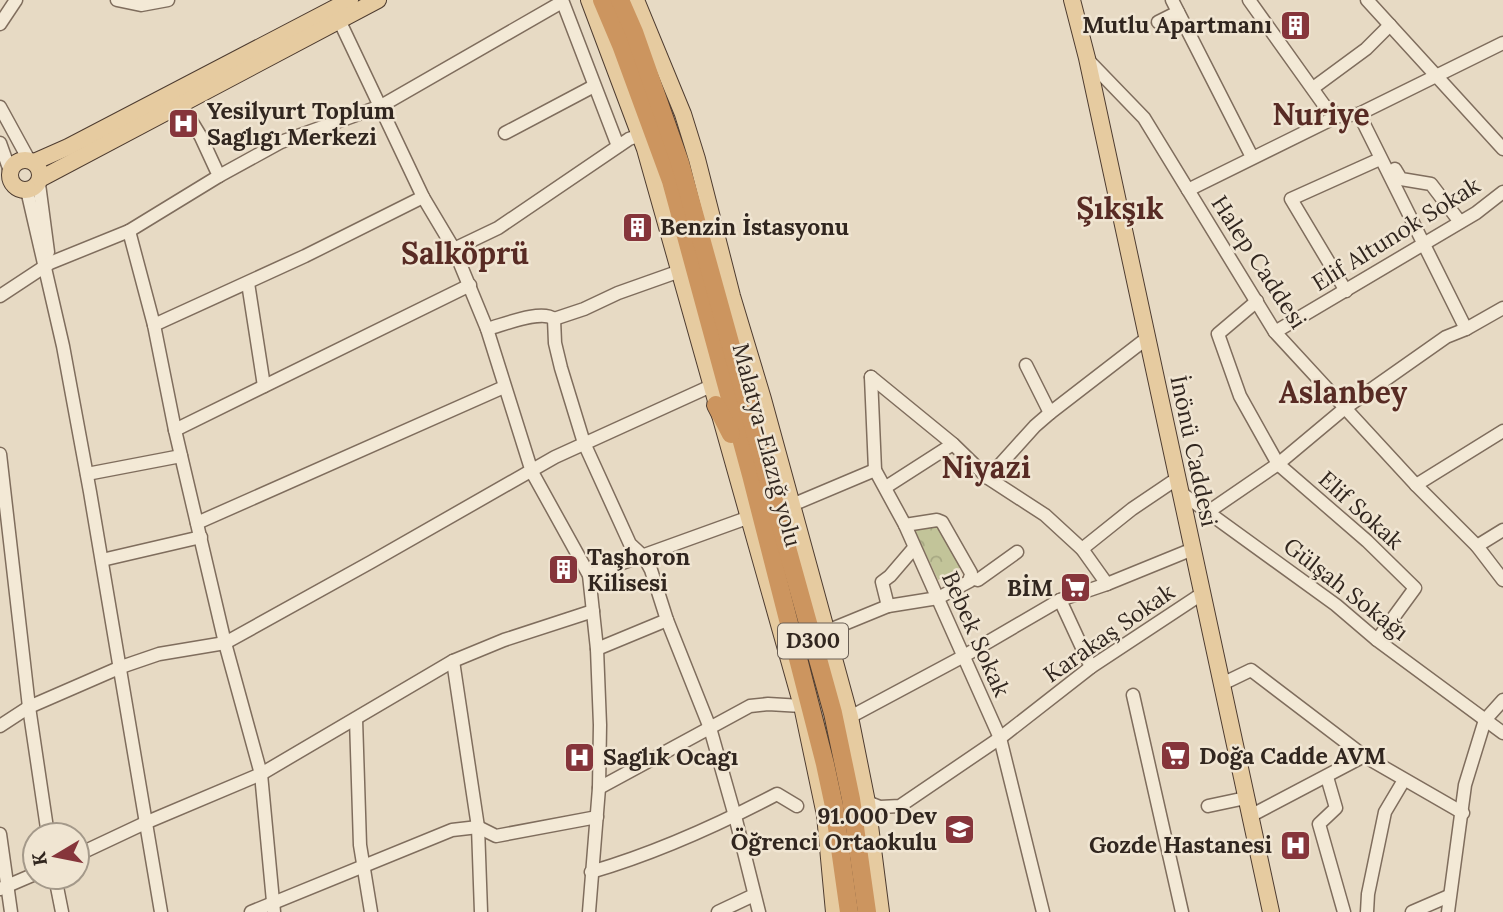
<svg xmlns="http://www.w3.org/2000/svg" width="1503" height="912" font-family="Lora,serif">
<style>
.forest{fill:url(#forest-crowns)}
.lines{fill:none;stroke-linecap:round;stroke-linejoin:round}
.minor-casing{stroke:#7f6d5d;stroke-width:15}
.major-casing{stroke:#4e3c30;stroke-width:18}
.highway-casing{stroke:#4e3c30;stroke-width:20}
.minor{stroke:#f3e9d6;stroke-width:12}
.major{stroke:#e6cba0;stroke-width:16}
.highway{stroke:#cc955f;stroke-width:18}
.labels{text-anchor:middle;stroke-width:5;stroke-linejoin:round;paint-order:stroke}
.shield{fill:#f0e5d2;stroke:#6a5f55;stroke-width:2}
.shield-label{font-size:21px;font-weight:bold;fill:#31261f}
.poi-label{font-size:23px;font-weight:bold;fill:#31261f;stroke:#f0e5d2;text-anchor:start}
.street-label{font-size:23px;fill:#31261f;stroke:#f0e5d2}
.district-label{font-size:30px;font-weight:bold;fill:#582b24;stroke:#f0e5d2}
</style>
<defs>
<pattern id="forest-crowns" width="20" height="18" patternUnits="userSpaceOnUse" patternTransform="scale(1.75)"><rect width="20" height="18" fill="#c2c499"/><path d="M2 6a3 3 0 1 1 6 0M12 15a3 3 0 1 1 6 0" fill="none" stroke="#a7a883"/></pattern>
</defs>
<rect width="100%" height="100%" fill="#e7dac4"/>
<path class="forest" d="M 936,518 L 961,567 L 938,580 L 912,524 Z"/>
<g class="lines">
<defs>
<g id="minor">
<path d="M 117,0 L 141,5 L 168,0"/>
<path d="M 562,0 L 618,146"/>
<path d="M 1172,0 L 1252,157"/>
<path d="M 1249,0 L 1324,105 L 1338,116"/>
<path d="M 1367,0 L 1503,149"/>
<path d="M 342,14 L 340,22 L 423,197 L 454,249 L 487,329 L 532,472 L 589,575 L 597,649 L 600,725 L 599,788 L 589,912"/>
<path d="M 1158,22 L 1178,12"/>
<path d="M 0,24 L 16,0"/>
<path d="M 1086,58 L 1144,118 L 1275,332 L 1416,485 L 1477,546 L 1503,580"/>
<path d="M 1313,88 L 1366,49 L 1390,25"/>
<path d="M 181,104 L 201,137 L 219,176 L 129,231 L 154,325 L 175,430 L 225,643 L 261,774 L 274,912"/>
<path d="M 0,107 L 29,160"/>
<path d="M 1359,114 L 1466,329"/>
<path d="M 505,133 L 594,86"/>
<path d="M 0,143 L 10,171"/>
<path d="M 1395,169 L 1401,179 L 1431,184 L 1460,222"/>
<path d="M 219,176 L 281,142 L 381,106 L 562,2"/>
<path d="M 39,184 L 48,252"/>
<path d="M 27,190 L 63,346 L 90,492 L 161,912"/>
<path d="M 1188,190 L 1338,116 L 1359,114 L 1503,43"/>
<path d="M 454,249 L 498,228 L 629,139 L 640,135"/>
<path d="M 248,283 L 264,386"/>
<path d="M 1346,291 L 1291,199 L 1380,159"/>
<path d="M 0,296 L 50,263 L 129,231"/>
<path d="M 1257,301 L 1218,334 L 1240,396 L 1278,464 L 1367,541 L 1415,588 L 1377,640"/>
<path d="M 554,319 L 584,309 L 618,293 L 680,271"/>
<path d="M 154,325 L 305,256 L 423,197"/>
<path d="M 487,329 C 503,325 541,309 554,319 L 555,343 L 561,368 L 584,443 L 630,544 L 644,557 L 651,570 L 667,620 L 710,728 L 735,816 L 759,912"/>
<path d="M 1275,332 L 1476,213 L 1503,192"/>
<path d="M 1026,365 L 1050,413 L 1142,342"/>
<path d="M 871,377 L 875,470 L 905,525 L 1000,738 L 1043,912"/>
<path d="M 871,377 L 953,444 L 988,478 L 1035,426 L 1050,413"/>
<path d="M 175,430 L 470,285"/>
<path d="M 0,454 L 29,707 L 48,835"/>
<path d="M 87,474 L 181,456"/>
<path d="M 988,478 L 1045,515 L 1082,549 L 1107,584 L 1188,551"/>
<path d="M 1416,485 L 1503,431"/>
<path d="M 886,487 L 953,444"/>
<path d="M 1180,492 L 1336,605 L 1377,640 L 1503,733"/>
<path d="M 792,505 L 875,470"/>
<path d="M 1208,512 L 1278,464 L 1345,408 L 1446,337 L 1466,329 L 1503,308"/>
<path d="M 197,523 L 504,387"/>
<path d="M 1477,546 L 1503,530"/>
<path d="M 1082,549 L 1132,509 L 1172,482"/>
<path d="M 102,560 L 201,537"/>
<path d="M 589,575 L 747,518"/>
<path d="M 970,578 L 978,580 L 1017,552"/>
<path d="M 1060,600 L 1091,667"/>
<path d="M 888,606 L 938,598 L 970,581 L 971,573 L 942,522 L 937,520 L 905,525"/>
<path d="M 827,631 L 888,606 L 882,582 L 890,576 L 914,548"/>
<path d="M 597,649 L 667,620"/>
<path d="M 453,661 L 478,827 L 481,912"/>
<path d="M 1222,684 L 1251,670 L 1364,756 L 1463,813"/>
<path d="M 1133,695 L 1182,912"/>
<path d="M 850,717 L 964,656 L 1060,600 L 1107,584"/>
<path d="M 356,719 L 360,845 L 371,912"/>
<path d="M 0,726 L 29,707 L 121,667 L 159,654 L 225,643 L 371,562 L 555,457 L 711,386"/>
<path d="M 1327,777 L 1336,808 L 1319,824 L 1344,912"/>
<path d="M 599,788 L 750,706 L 768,704 L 802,706"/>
<path d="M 867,802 L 880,807 L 900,806 L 1000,738 L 1091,667 L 1197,597"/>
<path d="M 1208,806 L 1241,799"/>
<path d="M 1252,815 L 1364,756"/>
<path d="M 0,834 L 11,912"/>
<path d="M 77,855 L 145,823 L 261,774 L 453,661 L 504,640 L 593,611"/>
<path d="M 591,872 C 656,853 718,825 777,794 L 797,806"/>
<path d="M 55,877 L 62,912"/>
<path d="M 0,889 L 35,874"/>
<path d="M 251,912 L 452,830 L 478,827 L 496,836 L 597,817"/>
<path d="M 718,912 L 754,895"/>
<path d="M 1367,912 L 1368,894 L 1385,812 L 1404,780"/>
<path d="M 1412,912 L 1449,896"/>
<path d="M 1448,912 L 1465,785 L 1485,720 L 1503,700"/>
</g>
<g id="major">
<path d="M 589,0 L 645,149 L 802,706 L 825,815 L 834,912"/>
<path d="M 636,0 L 683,114 L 697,159 L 732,296 L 763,399 L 850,717 L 867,802 L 881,912"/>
<path d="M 1072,0 L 1087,58 L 1271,912"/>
<circle cx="25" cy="175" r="15"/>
<path d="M 34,162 L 68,147 L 350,0"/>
<path d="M 40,179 L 378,0"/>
</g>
<g id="highway">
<path d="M 602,0 L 621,45 L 671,181 L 751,475 L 825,764 L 834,806 L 849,912"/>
<path d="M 620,0 L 634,32 L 680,163 L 833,713 L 851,799 L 867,912"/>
<path d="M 716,405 L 731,434"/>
</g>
</defs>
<use href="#minor" class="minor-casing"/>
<use href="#major" class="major-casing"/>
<use href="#highway" class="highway-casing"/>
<use href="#minor" class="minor"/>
<use href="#major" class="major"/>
<use href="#highway" class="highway"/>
</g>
<defs>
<symbol id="building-square" viewBox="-11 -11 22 22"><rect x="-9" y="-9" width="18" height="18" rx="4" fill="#86353b" stroke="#f0e5d2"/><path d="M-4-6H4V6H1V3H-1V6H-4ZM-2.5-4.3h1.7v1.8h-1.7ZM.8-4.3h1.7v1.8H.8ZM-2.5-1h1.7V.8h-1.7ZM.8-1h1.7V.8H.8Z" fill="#fff"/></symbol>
<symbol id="hospital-square" viewBox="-11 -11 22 22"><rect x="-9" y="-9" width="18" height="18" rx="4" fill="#86353b" stroke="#f0e5d2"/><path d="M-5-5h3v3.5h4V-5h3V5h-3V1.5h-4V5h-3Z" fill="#fff"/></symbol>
<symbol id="supermarket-square" viewBox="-11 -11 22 22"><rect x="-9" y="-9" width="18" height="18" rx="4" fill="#86353b" stroke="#f0e5d2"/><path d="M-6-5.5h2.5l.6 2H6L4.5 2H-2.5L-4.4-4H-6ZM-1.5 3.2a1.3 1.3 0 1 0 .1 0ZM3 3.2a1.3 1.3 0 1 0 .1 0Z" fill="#fff"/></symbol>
<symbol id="school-square" viewBox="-11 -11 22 22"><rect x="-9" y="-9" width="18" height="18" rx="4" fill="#86353b" stroke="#f0e5d2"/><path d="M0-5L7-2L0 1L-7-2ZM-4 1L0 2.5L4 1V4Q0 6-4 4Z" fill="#fff"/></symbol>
</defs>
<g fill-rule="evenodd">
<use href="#building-square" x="1278" y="8" width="35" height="35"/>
<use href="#hospital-square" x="166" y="106" width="35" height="35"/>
<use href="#building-square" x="620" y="210" width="35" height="35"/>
<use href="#building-square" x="546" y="552" width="35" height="35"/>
<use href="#supermarket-square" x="1058" y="570" width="35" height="35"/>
<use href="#supermarket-square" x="1158" y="738" width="35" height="35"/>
<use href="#hospital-square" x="562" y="740" width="35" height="35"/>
<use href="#school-square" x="942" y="812" width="35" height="35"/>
<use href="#hospital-square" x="1278" y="828" width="35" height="35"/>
</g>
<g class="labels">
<rect class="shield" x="778" y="623.5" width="70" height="35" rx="5"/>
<g class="shield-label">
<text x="813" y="648">D300</text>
</g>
<g class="poi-label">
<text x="1272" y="33" text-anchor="end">Mutlu Apartmanı</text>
<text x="207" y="119">Yesilyurt Toplum<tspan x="207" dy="26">Saglıgı Merkezi</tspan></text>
<text x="660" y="235">Benzin İstasyonu</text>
<text x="587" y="565">Taşhoron<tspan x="587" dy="26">Kilisesi</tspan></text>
<text x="1053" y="596" text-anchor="end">BİM</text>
<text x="1199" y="764">Doğa Cadde AVM</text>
<text x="603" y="765">Saglık Ocagı</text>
<text x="937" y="824" text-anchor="end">91.000 Dev<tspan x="937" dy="26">Öğrenci Ortaokulu</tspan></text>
<text x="1272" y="853" text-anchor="end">Gozde Hastanesi</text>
</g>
<g class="street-label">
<text transform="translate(1396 234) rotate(-32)" y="8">Elif Altunok Sokak</text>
<text transform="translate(1259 262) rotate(57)" y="8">Halep Caddesi</text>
<text transform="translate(767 445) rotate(75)" y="8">Malatya-Elazığ yolu</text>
<text transform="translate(1194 451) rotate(78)" y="8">İnönü Caddesi</text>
<text transform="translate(1361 510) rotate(42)" y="8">Elif Sokak</text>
<text transform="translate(1346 589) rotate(38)" y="8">Gülşah Sokağı</text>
<text transform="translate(1109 633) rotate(-35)" y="8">Karakaş Sokak</text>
<text transform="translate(976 634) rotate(66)" y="8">Bebek Sokak</text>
</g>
<g class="district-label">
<text x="1321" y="125">Nuriye</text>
<text x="1120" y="219">Şıkşık</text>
<text x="465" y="264">Salköprü</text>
<text x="1343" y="403">Aslanbey</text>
<text x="986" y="478">Niyazi</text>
</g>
</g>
<g transform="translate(56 856) rotate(260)"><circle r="33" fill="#f0e5d2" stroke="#a4998a" stroke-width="2"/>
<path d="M0-5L12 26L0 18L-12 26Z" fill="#86353b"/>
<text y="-10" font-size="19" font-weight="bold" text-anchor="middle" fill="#31261f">K</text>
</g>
</svg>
